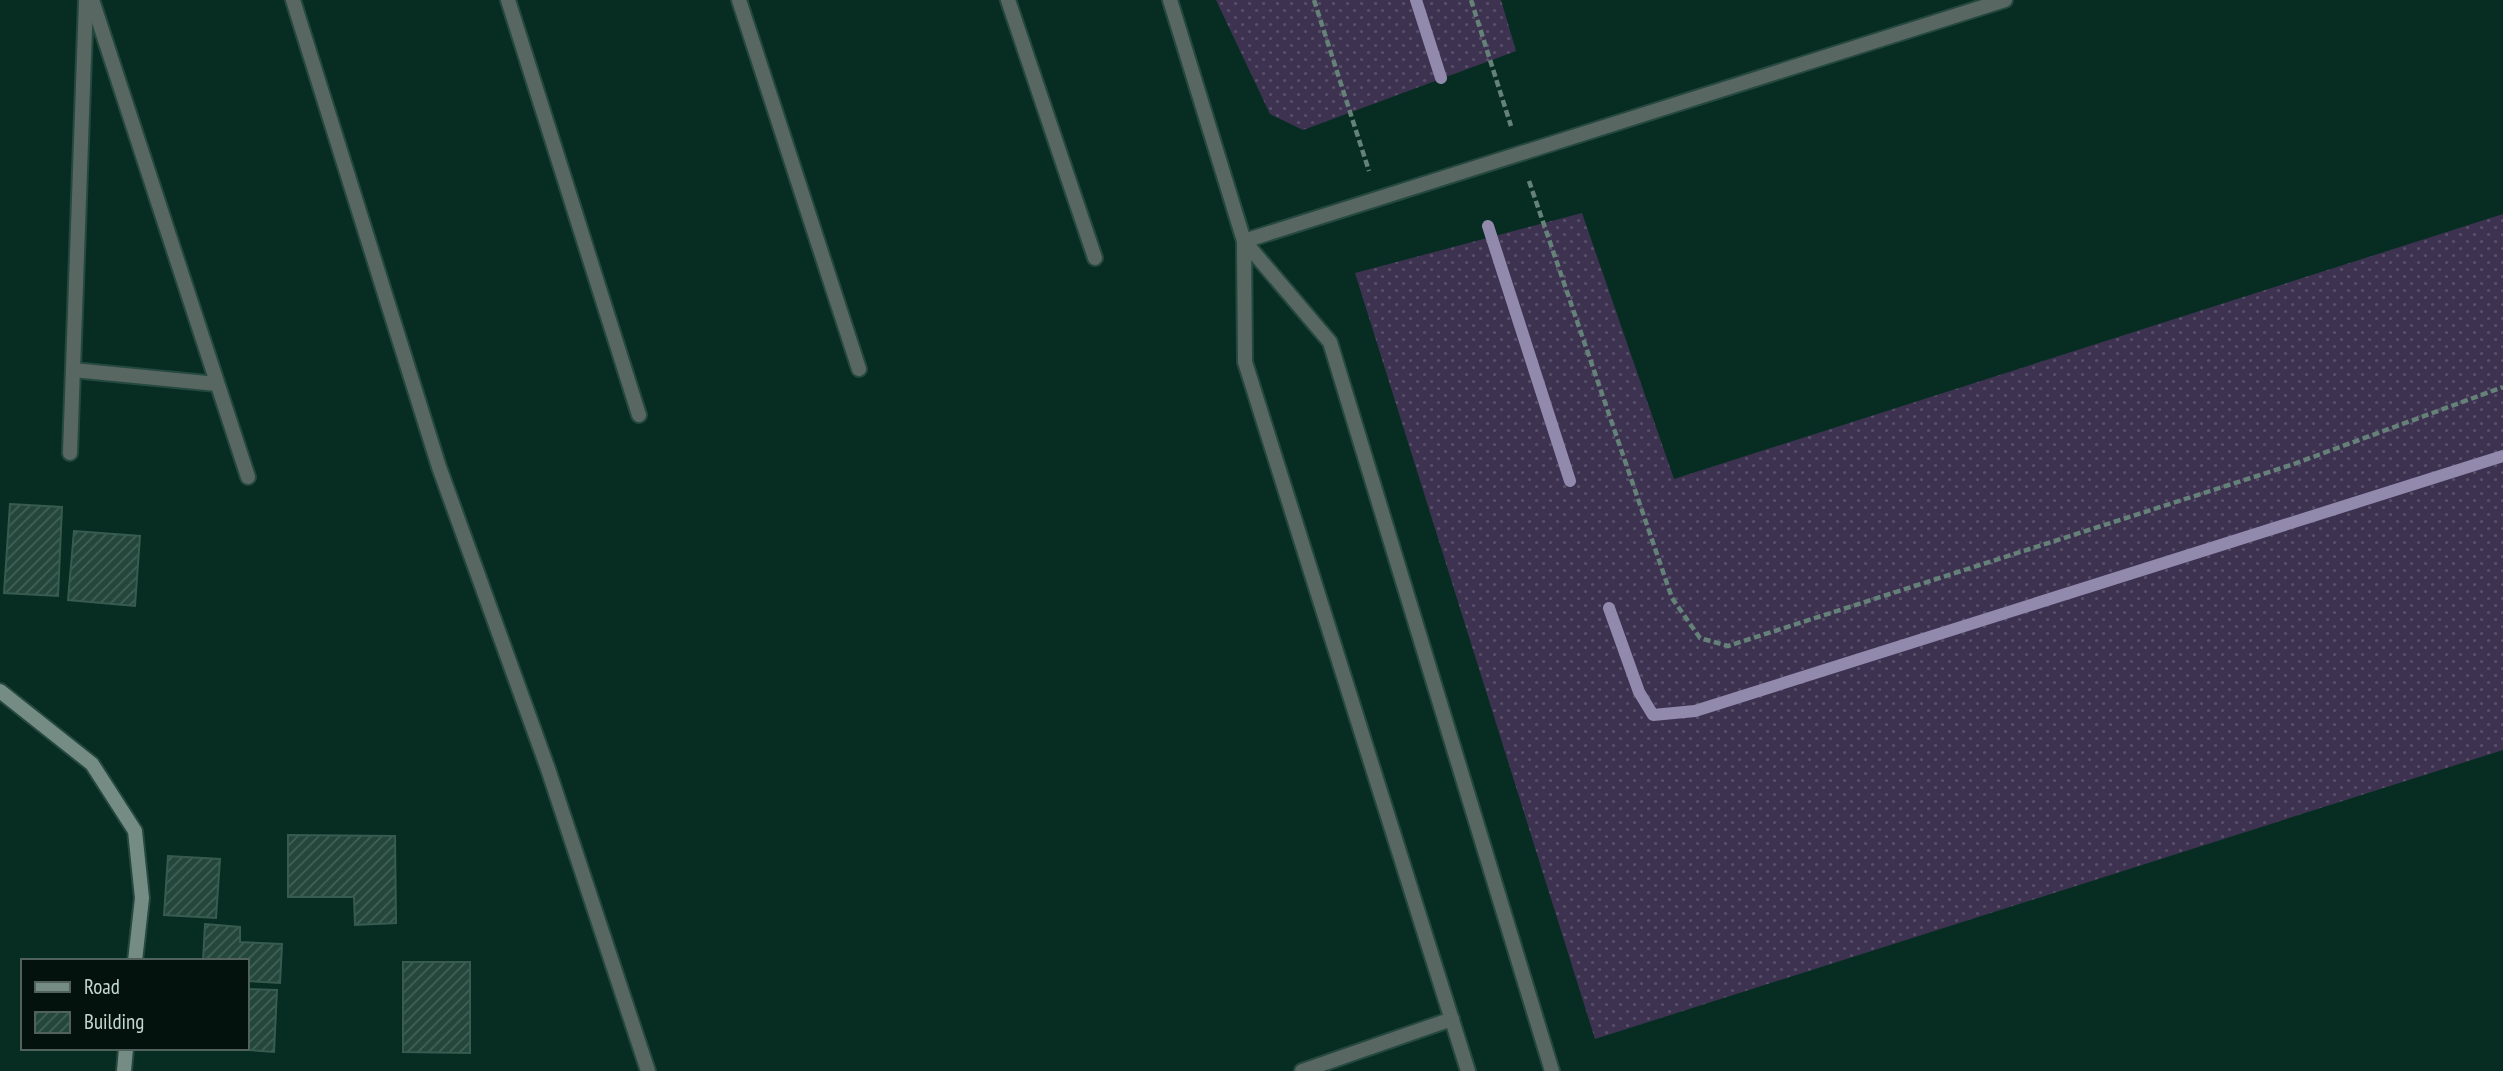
<svg xmlns="http://www.w3.org/2000/svg" width="2503" height="1071" font-family="'PT Sans Narrow',sans-serif">
<style>
.grass{fill:url(#grass-dots)}
.lines{fill:none;stroke-linecap:round;stroke-linejoin:round}
.stream{stroke:#928aad;stroke-width:12}
.building{fill:url(#building-hatch);stroke:#375b4f;stroke-width:2}
.street-casing{stroke:#25483f;stroke-width:18}
.secondary-casing{stroke:#25483f;stroke-width:18}
.path{stroke:#658279;stroke-width:4.5;stroke-dasharray:7 3.5;stroke-linecap:butt}
.street{stroke:#586761;stroke-width:14}
.secondary{stroke:#748c83;stroke-width:14}
</style>
<defs>
<pattern id="grass-dots" width="8" height="8" patternUnits="userSpaceOnUse" patternTransform="scale(1.75)"><rect width="8" height="8" fill="#3e3251"/><path d="M2 2h.1M6 6h.1" fill="none" stroke="#584f69" stroke-width="1.8" stroke-linecap="round"/></pattern>
<pattern id="building-hatch" width="6" height="6" patternUnits="userSpaceOnUse" patternTransform="scale(1.75)"><rect width="6" height="6" fill="#24473c"/><path d="M-1 1l2-2M0 6l6-6M5 7l2-2" fill="none" stroke="#426157"/></pattern>
</defs>
<rect width="100%" height="100%" fill="#072d23"/>
<g class="grass">
<path d="M 1216,0 L 1501,0 L 1516,51 L 1303,130 L 1270,114 Z"/>
<path d="M 1582,213 L 1674,479 L 2503,214 L 2503,750 L 1595,1039 L 1355,273 Z"/>
</g>
<g class="lines">
<g class="stream">
<path d="M 1416,0 L 1441,78"/>
<path d="M 1488,226 L 1570,481"/>
<path d="M 1609,608 L 1639,692 L 1653,715 L 1695,711 L 2503,456"/>
</g>
</g>
<g class="building">
<path d="M 10,504 L 62,507 L 58,596 L 4,593 Z"/>
<path d="M 74,531 L 140,536 L 135,606 L 68,600 Z"/>
<path d="M 288,835 L 395,836 L 396,923 L 355,925 L 354,897 L 288,897 Z"/>
<path d="M 168,856 L 220,859 L 216,918 L 164,915 Z"/>
<path d="M 205,924 L 240,927 L 240,942 L 282,944 L 280,983 L 247,981 L 247,961 L 203,961 Z"/>
<path d="M 403,962 L 470,962 L 470,1053 L 403,1052 Z"/>
<path d="M 247,989 L 277,990 L 274,1052 L 222,1048 L 247,1048 Z"/>
</g>
<g class="lines">
<defs>
<g id="street">
<path d="M 92,0 L 248,477"/>
<path d="M 293,0 L 439,467 L 548,769 L 648,1071"/>
<path d="M 508,0 L 639,415"/>
<path d="M 739,0 L 859,369"/>
<path d="M 1008,0 L 1095,258"/>
<path d="M 1170,0 L 1244,241 L 1245,362 L 1468,1071"/>
<path d="M 1244,241 L 1330,342 L 1552,1071"/>
<path d="M 1244,241 L 2005,0"/>
<path d="M 73,370 L 217,384"/>
<path d="M 70,453 L 86,0"/>
<path d="M 1302,1071 L 1452,1019"/>
</g>
<g id="secondary">
<path d="M 0,691 L 92,764 L 135,831 L 142,898 L 135,961"/>
<path d="M 124,1071 L 126,1048"/>
</g>
</defs>
<use href="#street" class="street-casing"/>
<use href="#secondary" class="secondary-casing"/>
<g class="path">
<path d="M 1314,0 L 1369,171"/>
<path d="M 1471,0 L 1511,126"/>
<path d="M 1529,181 L 1672,598 L 1700,638 L 1728,646 L 2291,465 L 2503,387"/>
</g>
<use href="#street" class="street"/>
<use href="#secondary" class="secondary"/>
</g>
<rect x="21" y="959" width="228" height="91" fill="#04120d" stroke="#51615b" stroke-width="2"/>
<rect x="35" y="982" width="35" height="10" fill="#748c83" stroke="#51615b" stroke-width="2"/>
<text x="84" y="994" font-size="21" fill="#c4d8d0">Road</text>
<rect x="35" y="1012" width="35" height="21" fill="url(#building-hatch)" stroke="#51615b" stroke-width="2"/>
<text x="84" y="1029" font-size="21" fill="#c4d8d0">Building</text>
</svg>
